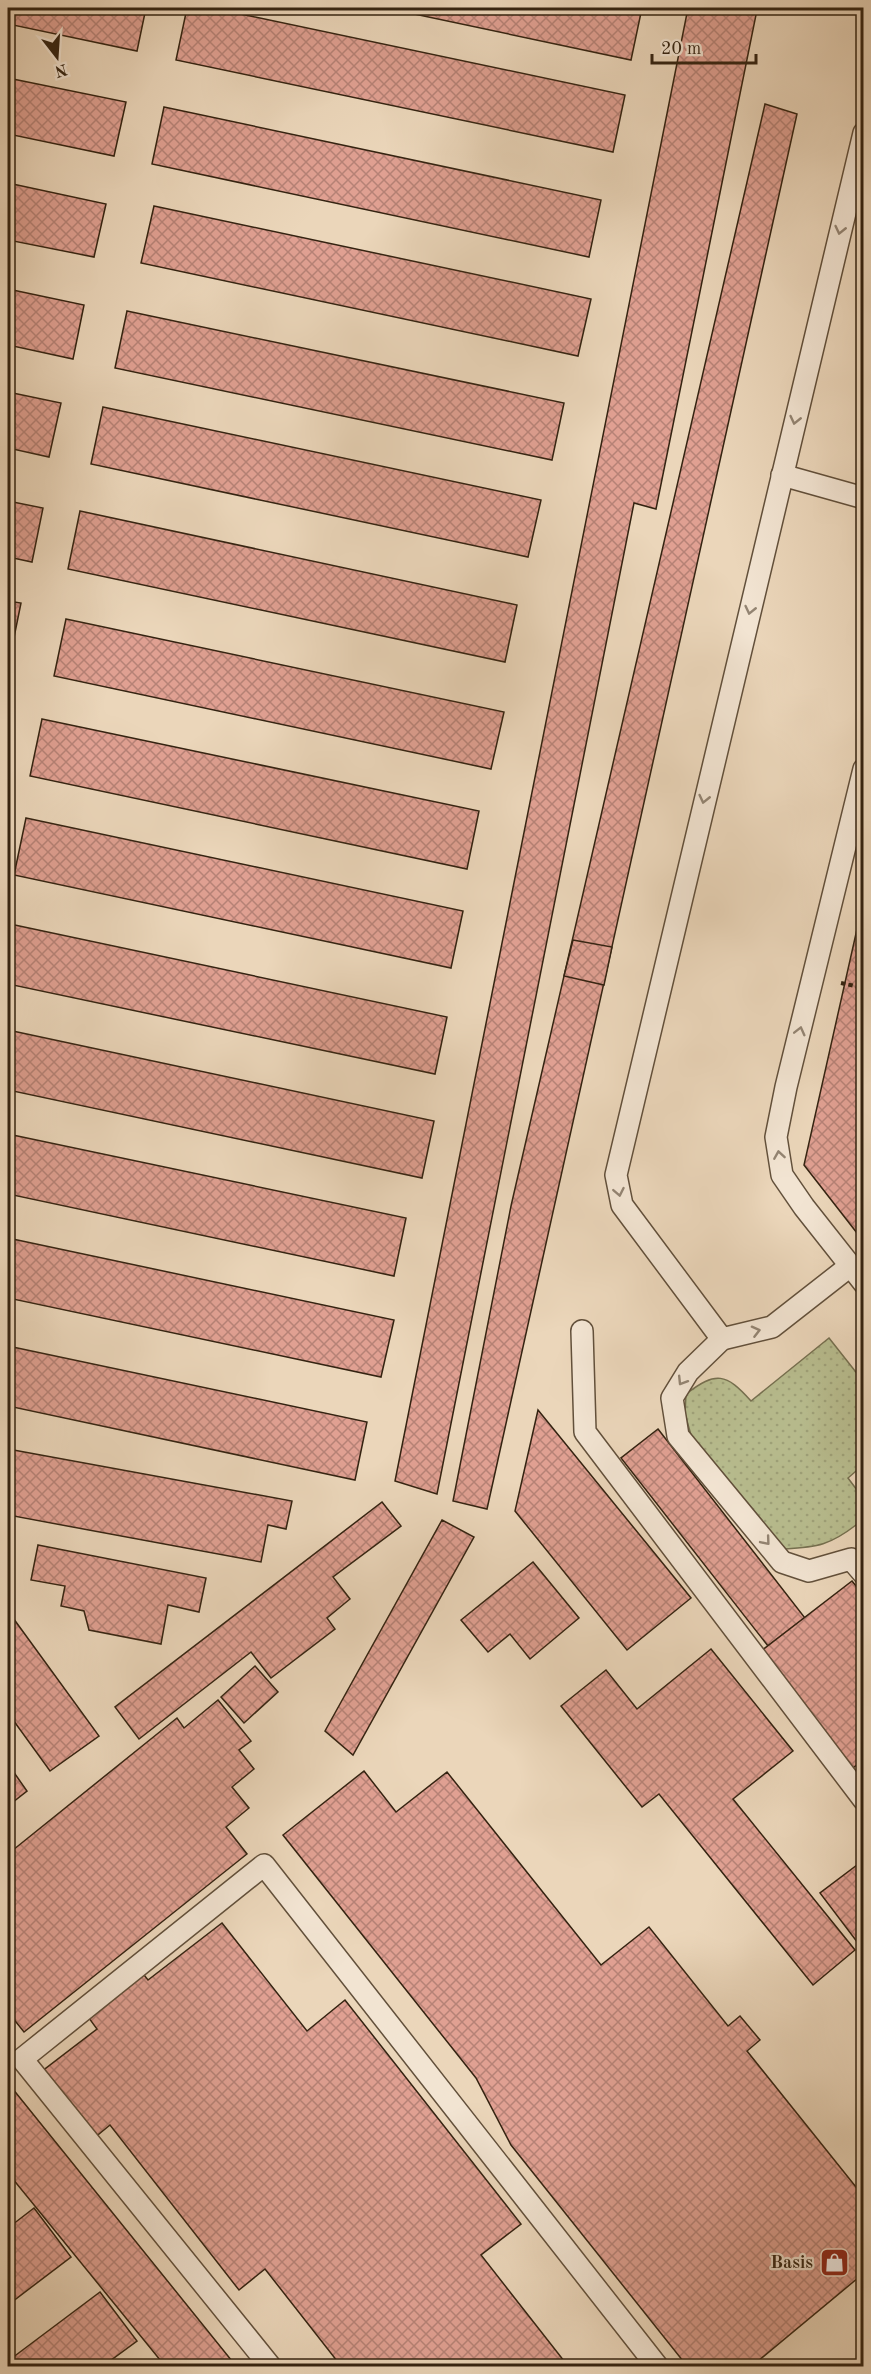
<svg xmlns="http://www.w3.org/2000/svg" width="871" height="2374" font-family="'Old Standard TT',serif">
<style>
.grass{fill:url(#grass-dots);stroke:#767050;stroke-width:1.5}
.building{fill:url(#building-cross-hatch);stroke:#342311;stroke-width:1.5}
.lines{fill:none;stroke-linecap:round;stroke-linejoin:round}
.lane-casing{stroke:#62503b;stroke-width:24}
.path{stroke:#342311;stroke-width:4;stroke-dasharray:4.5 3;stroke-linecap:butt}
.lane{stroke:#f2e4d2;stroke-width:21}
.oneway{stroke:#938472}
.labels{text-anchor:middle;stroke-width:4.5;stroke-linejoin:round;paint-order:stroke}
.poi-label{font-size:18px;font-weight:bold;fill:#342311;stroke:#f2e4d2;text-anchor:end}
</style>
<defs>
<pattern id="grass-dots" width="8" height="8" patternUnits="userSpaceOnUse" patternTransform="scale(1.5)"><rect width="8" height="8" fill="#b8bd8f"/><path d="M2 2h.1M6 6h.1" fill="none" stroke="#9fa27a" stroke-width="1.8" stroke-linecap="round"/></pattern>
<pattern id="building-cross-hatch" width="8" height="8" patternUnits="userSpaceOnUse" patternTransform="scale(1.5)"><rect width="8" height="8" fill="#e0a092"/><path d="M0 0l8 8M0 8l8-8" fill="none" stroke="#b68276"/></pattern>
</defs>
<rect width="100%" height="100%" fill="#ebd6ba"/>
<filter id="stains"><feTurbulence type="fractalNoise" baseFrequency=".00333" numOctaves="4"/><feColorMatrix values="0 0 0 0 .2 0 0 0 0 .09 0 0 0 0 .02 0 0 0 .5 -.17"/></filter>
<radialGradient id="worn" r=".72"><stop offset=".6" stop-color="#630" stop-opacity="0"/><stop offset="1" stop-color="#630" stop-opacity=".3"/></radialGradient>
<path class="grass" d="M 829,1338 L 863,1381 L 863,1465 L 848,1478 L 863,1498 L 863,1533 L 856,1525 C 830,1545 818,1547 785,1549 L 691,1435 L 685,1414 L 686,1394 C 716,1371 726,1373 751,1401 Z"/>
<g class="building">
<path d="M 8,8 L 146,8 L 137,51 L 8,24 Z"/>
<path d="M 187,8 L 212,8 L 625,95 L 613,152 L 176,60 Z"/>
<path d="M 386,8 L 642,8 L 631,60 Z"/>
<path d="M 688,8 L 742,8 L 757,10 L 656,509 L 634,503 L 437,1494 L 395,1481 Z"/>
<path d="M 8,78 L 126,102 L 114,156 L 8,134 Z"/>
<path d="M 765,104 L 797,114 L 487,1509 L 453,1501 L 511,1206 Z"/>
<path d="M 164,107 L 601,200 L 589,257 L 152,164 Z"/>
<path d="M 8,183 L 106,204 L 94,257 L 8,240 Z"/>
<path d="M 154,206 L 591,299 L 578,356 L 141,263 Z"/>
<path d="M 8,289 L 84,305 L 73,359 L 8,345 Z"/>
<path d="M 127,311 L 564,403 L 552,460 L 115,368 Z"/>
<path d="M 8,392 L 61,403 L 49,457 L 8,448 Z"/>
<path d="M 103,407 L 541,500 L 528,557 L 91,464 Z"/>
<path d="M 8,501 L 43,508 L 32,562 L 8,557 Z"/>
<path d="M 80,511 L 517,605 L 505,662 L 68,569 Z"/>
<path d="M 8,601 L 21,603 L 10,657 L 8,657 Z"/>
<path d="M 66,619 L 504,712 L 491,769 L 54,676 Z"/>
<path d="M 42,719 L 479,811 L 467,869 L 30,776 Z"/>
<path d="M 26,818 L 463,911 L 451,968 L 14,875 Z"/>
<path d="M 864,898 L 864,1242 L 804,1165 Z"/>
<path d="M 10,924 L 447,1017 L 435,1074 L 8,984 L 8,937 Z"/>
<path d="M 573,940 L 612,947 L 604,985 L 564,976 Z"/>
<path d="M 8,1030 L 434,1121 L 422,1178 L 8,1090 Z"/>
<path d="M 8,1134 L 406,1218 L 394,1276 L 8,1194 Z"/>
<path d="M 8,1238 L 394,1320 L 381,1377 L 8,1298 Z"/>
<path d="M 8,1346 L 367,1422 L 355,1480 L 8,1406 Z"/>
<path d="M 538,1410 L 691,1598 L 627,1650 L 515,1511 Z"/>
<path d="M 658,1429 L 805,1618 L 768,1646 L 621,1458 Z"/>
<path d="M 8,1449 L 292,1501 L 286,1529 L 268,1525 L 261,1562 L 8,1515 Z"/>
<path d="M 382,1502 L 401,1526 L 333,1577 L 350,1599 L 327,1618 L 335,1629 L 271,1678 L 251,1652 L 139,1739 L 115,1707 Z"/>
<path d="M 442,1520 L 474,1537 L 353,1755 L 325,1731 Z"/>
<path d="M 38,1545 L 206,1578 L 199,1612 L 168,1605 L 161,1644 L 89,1630 L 84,1611 L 61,1606 L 65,1586 L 31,1580 Z"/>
<path d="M 533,1562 L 579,1618 L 530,1659 L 510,1634 L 488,1652 L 461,1620 Z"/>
<path d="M 852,1581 L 864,1596 L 864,1759 L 853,1768 L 761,1651 Z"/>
<path d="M 8,1611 L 99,1736 L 50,1771 L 8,1713 Z"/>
<path d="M 711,1649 L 793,1751 L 733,1799 L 855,1950 L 813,1985 L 659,1794 L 642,1807 L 561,1706 L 606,1670 L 637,1709 Z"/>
<path d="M 255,1666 L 278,1692 L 244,1723 L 221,1697 Z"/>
<path d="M 218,1700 L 251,1741 L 239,1750 L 254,1769 L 232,1787 L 249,1808 L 226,1827 L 247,1854 L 24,2032 L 8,2012 L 8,1854 L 177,1718 L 184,1728 Z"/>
<path d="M 8,1764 L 27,1791 L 8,1806 Z"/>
<path d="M 364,1771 L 396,1812 L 447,1772 L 601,1965 L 649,1927 L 728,2026 L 740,2016 L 760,2040 L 747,2051 L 864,2197 L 864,2273 L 752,2366 L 687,2366 L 511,2145 L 476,2078 L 283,1835 Z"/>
<path d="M 861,1862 L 864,1866 L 864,1951 L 820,1893 Z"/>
<path d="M 222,1923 L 307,2031 L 345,2000 L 521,2224 L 481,2255 L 568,2366 L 341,2366 L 265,2269 L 239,2290 L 110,2125 L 93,2139 L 41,2072 L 97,2029 L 86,2014 L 141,1971 L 148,1980 Z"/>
<path d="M 8,2083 L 236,2366 L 165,2366 L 8,2173 Z"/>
<path d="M 34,2208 L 71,2257 L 8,2305 L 8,2228 Z"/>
<path d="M 100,2292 L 137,2341 L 103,2366 L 8,2366 L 8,2361 Z"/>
</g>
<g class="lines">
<defs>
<g id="lane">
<path d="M 782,475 L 864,498"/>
<path d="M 864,769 L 786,1087 L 776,1137 L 782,1175 L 804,1207 L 864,1283"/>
<path d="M 850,1266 L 772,1327 L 722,1339 L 622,1205 L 616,1175 L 864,133"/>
<path d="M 582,1331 L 585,1432 L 864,1800"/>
<path d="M 722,1339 L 688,1372 L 672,1398 L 678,1436 L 782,1562 L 809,1571 L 851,1559 L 864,1574"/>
<path d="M 270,2366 L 22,2059 L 264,1865 L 657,2366"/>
</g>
</defs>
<use href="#lane" class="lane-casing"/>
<path class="path" d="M 841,983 L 864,988"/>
<use href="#lane" class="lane"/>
</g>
<defs><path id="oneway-chevron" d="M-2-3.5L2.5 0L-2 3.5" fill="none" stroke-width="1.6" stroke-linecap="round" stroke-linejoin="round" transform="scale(1.5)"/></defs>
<g class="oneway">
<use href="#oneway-chevron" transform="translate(840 230) rotate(103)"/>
<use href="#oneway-chevron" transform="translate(795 420) rotate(103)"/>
<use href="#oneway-chevron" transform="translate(750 610) rotate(103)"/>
<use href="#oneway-chevron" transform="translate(704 799) rotate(103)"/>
<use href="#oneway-chevron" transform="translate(800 1031) rotate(-76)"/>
<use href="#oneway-chevron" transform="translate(779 1155) rotate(-99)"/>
<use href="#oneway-chevron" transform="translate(619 1192) rotate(79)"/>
<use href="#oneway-chevron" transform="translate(756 1331) rotate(-14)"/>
<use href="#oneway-chevron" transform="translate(682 1381) rotate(122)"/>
<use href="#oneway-chevron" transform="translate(766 1541) rotate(50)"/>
</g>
<defs>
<symbol id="shop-square" viewBox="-11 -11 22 22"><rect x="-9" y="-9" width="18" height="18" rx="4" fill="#8f2418" stroke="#f2e4d2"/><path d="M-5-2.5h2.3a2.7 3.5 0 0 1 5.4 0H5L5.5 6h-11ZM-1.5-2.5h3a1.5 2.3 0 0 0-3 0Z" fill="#fff"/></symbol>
</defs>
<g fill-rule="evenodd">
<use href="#shop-square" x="818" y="2246" width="33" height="33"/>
</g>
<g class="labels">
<g class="poi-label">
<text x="813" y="2268">Basis</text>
</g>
</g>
<rect width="871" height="2374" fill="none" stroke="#ebd6ba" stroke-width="30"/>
<rect x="9" y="9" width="853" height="2356" fill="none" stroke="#342311" stroke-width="3"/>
<rect x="15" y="15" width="841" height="2344" fill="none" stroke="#342311" stroke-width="1.5"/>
<g transform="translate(57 57) rotate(163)" stroke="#f2e4d2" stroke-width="4.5" paint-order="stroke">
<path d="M0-4.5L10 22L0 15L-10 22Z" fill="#342311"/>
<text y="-9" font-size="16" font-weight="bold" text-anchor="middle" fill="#342311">N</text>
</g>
<path d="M652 54v9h104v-9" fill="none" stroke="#342311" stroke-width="3"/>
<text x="661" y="54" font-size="18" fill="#342311" stroke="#f2e4d2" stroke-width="4.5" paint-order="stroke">20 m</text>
<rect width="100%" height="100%" filter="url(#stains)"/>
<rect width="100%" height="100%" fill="url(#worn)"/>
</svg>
